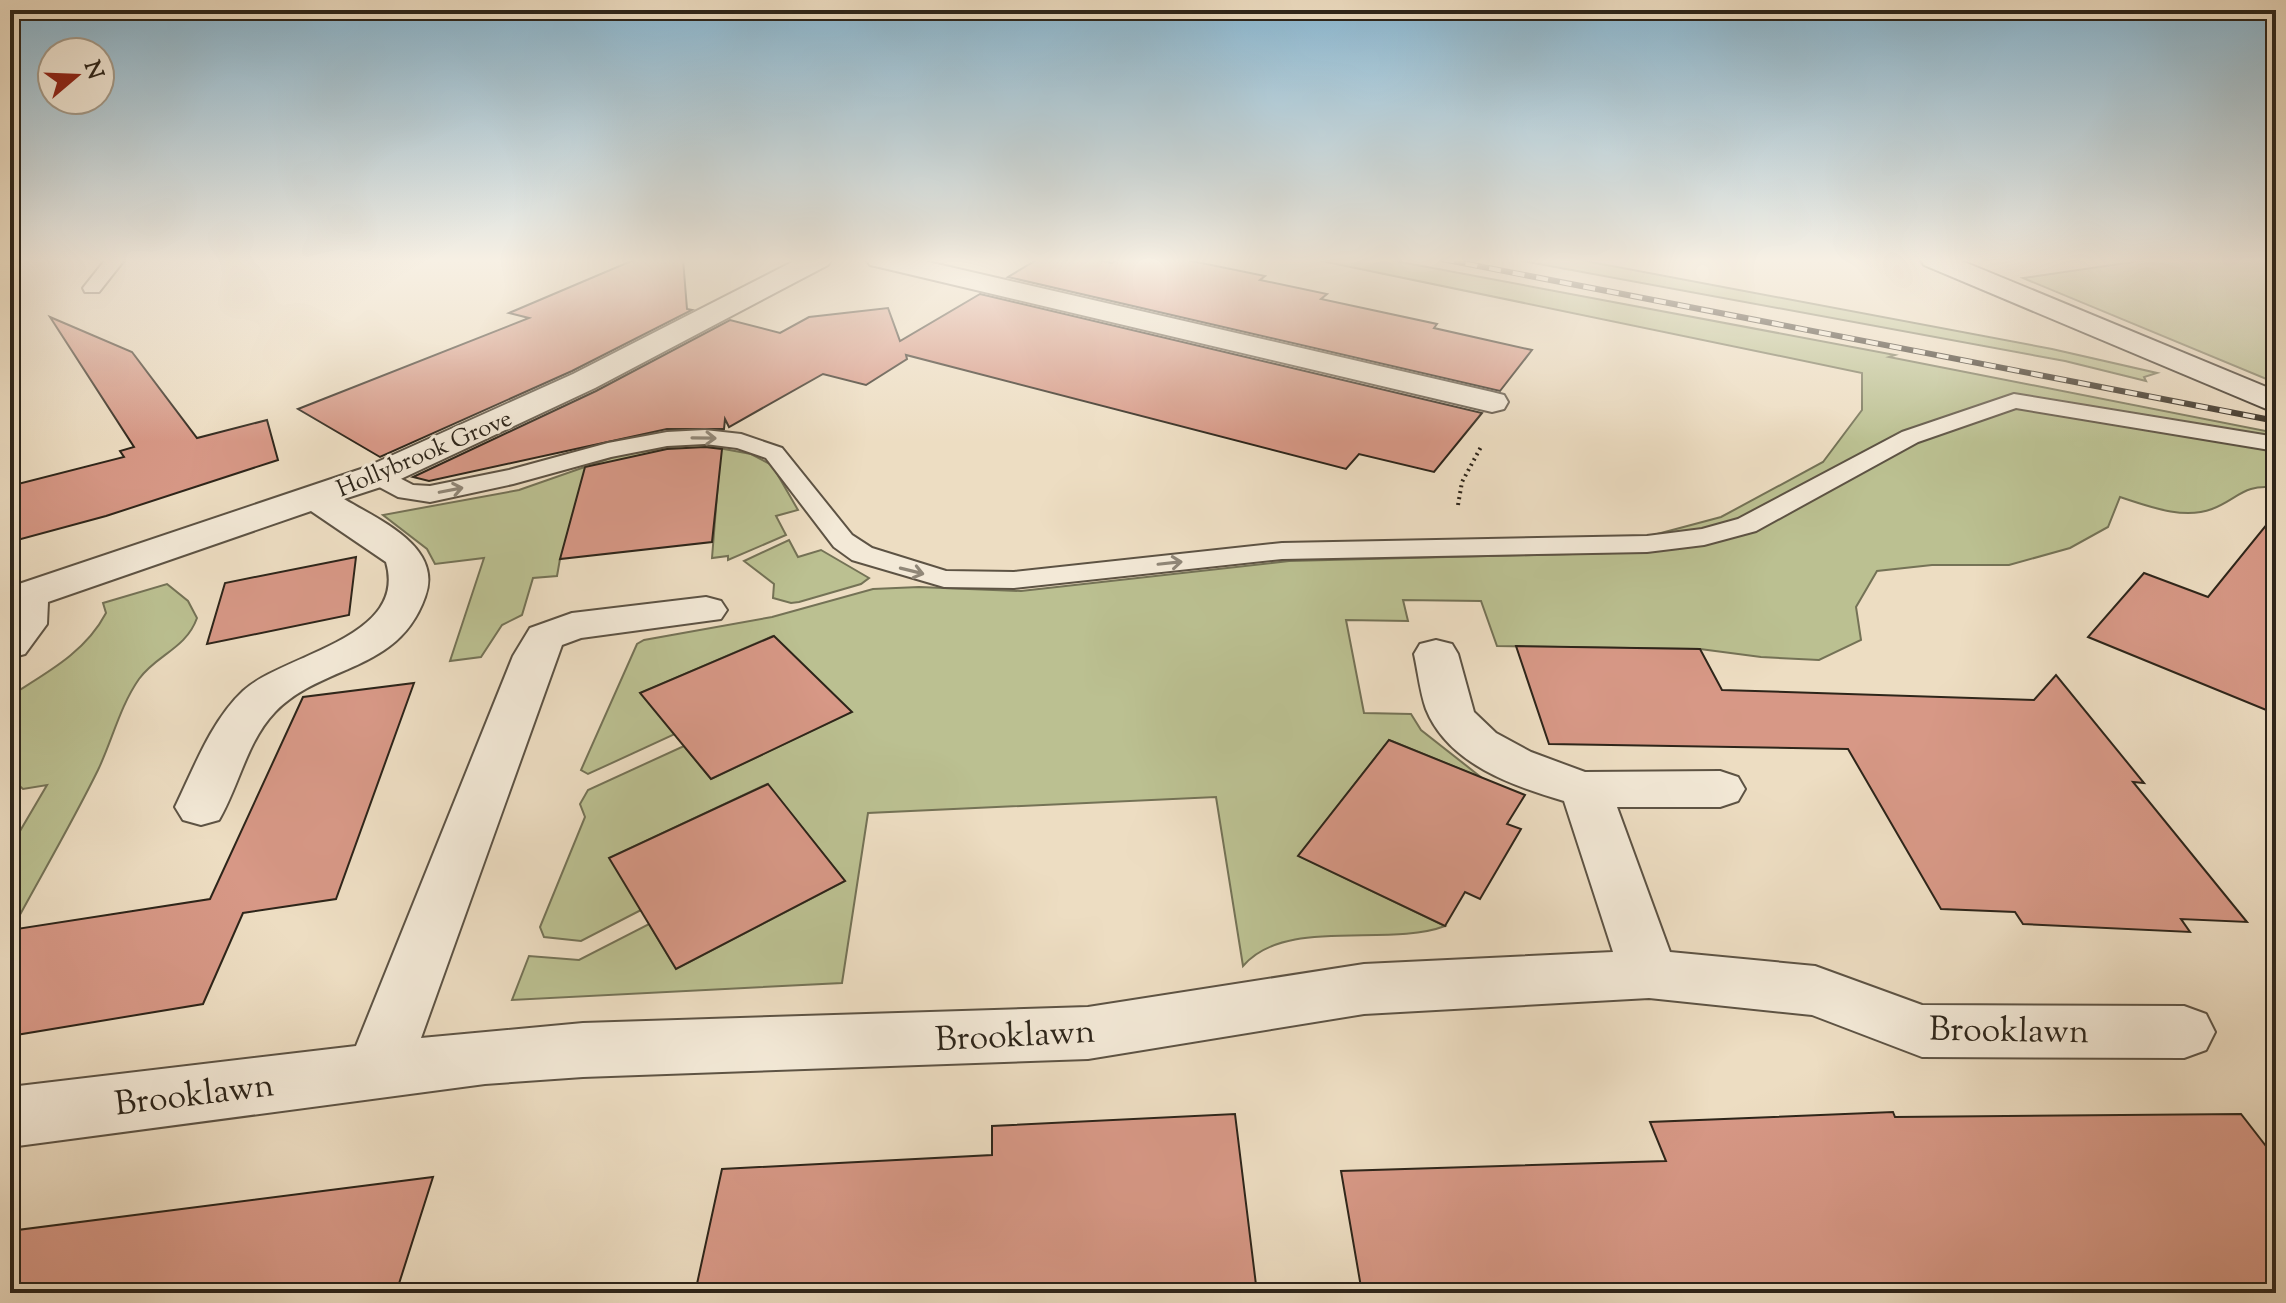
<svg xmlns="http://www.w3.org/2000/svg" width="2286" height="1303" font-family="'Sorts Mill Goudy',serif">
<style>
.green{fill:#bbc091;stroke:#747256;stroke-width:2}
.building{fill:#d79886;stroke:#2d251a;stroke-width:2}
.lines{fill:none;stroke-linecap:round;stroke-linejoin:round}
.lane-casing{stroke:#5d5344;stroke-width:4}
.street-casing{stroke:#5d5344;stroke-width:4}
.secondary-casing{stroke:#2d251a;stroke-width:4}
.path{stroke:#2d251a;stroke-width:4;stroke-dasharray:2 4;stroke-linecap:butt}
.lane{fill:#f3e9d7;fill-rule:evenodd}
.street{fill:#f3e9d7;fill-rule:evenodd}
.secondary{fill:#f3e9d7;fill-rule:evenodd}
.rail-casing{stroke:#2d251a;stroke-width:6}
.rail{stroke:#f3e9d7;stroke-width:4;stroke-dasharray:12;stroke-linecap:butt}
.oneway{stroke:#908778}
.labels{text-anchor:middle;stroke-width:6;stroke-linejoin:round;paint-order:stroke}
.far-street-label{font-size:24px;fill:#2d251a;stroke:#f3e9d7}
.near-street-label{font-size:34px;fill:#2d251a;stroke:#f3e9d7}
</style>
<rect width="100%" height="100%" fill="#edddc2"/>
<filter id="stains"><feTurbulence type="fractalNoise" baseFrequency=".0025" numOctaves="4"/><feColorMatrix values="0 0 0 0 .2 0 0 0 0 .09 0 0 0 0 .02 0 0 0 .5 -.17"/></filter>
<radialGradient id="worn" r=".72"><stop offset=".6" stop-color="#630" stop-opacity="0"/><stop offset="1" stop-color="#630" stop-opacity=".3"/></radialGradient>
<g class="green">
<path d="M 1312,259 L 1384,259 L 1406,263 L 1895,355 L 1889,357 L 2276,433 L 2276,488 C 2244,483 2238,499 2212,509 C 2183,520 2148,506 2120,497 L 2108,527 L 2070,548 L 2009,565 L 1932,565 L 1877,571 L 1856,607 L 1861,640 L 1819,660 L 1761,657 L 1700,649 L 1497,646 L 1481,601 L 1403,600 L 1408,621 L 1346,620 L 1364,713 L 1411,714 L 1421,730 L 1482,778 L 1389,740 L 1299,856 L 1445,926 C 1388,948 1286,916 1243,966 L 1216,797 L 868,813 L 842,983 L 512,1000 L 529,956 L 579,960 L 649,924 L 676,969 L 845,881 L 767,784 L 610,858 L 641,910 L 581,941 L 544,937 L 540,927 L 585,817 L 580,804 L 588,790 L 684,746 L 711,779 L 851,712 L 773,636 L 641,693 L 675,734 L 588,774 L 581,770 L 637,644 L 644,640 L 772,617 L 873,589 L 919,587 L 1021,591 L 1289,561 L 1650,552 L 1646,537 L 1721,517 L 1823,462 L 1862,410 L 1862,373 Z"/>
<path d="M 1512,259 L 1575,259 L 2052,349 L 2157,373 L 2144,377 L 2146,381 L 2065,361 Z"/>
<path d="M 2153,259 L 2276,259 L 2276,383 L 2023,278 Z"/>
<path d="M 697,444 L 751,454 L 772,465 L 798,510 L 776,516 L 786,535 L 728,560 L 728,556 L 712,558 L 718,483 L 560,559 L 557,576 L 533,578 L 522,615 L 502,625 L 481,657 L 450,661 L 484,558 L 435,564 L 427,549 L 383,515 L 519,490 L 619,455 Z"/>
<path d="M 789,540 L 798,557 L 821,550 L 869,578 L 861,584 L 799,602 L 791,603 L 773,598 L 774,584 L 744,561 Z"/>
<path d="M 167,584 L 188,601 L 197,618 C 186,649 156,655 139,679 C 120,706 112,741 98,770 C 71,825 39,879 10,933 L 10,848 L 47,785 L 23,789 L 14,781 L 10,782 L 10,696 C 46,673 85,653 106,613 L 103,603 Z"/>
</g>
<g class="building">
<path d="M 636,259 L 683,259 L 687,309 L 692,310 L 572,371 L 380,457 L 298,409 L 529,318 L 509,313 Z"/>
<path d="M 1038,259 L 1095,259 L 1112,263 L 1118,259 L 1182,259 L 1265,276 L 1260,280 L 1327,294 L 1321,299 L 1437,324 L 1434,328 L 1532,350 L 1500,391 L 1008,277 Z"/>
<path d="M 980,294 L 1482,413 L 1434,472 L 1359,454 L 1346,469 L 906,355 L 907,359 L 866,385 L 823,374 L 729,427 L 725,419 L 724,429 L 667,429 L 429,481 L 413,477 L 596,391 L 730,320 L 780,333 L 809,317 L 888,308 L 900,341 Z"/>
<path d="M 50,317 L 132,352 L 197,438 L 267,420 L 278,460 L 106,516 L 10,542 L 10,486 L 124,457 L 120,451 L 134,447 Z"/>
<path d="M 705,447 L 722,449 L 712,542 L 560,559 L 585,467 L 667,449 Z"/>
<path d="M 2276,513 L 2276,714 L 2088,637 L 2144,573 L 2208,597 Z"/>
<path d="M 356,557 L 349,615 L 207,644 L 225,583 Z"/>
<path d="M 774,636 L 852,712 L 711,779 L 640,693 Z"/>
<path d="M 1516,646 L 1700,649 L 1722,690 L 2034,700 L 2056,675 L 2144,783 L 2133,782 L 2247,922 L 2181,919 L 2190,932 L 2023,924 L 2015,912 L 1941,909 L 1848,749 L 1549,744 Z"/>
<path d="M 414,683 L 336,899 L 243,913 L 203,1004 L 10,1036 L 10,930 L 210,899 L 303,697 Z"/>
<path d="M 1389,740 L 1525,795 L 1507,824 L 1521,829 L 1480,899 L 1465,892 L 1445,926 L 1298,856 Z"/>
<path d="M 768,784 L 845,881 L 676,969 L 609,858 Z"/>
<path d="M 1893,1112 L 1895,1117 L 2241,1114 L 2276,1159 L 2276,1293 L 1362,1293 L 1341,1171 L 1666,1161 L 1650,1122 Z"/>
<path d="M 1235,1114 L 1257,1293 L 695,1293 L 722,1169 L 992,1155 L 992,1126 Z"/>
<path d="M 433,1177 L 396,1293 L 10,1293 L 10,1231 Z"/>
</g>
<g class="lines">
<defs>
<g id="lane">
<path d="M 106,259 L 125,259 L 99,292 L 85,292 L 83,288 Z"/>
<path d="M 2014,394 L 2276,437 L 2276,451 L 2016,408 L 1918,442 L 1756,531 L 1704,545 L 1647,552 L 1282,559 L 1014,588 L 944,587 L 852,560 L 834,547 L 766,458 L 737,448 L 705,444 L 667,446 L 611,457 L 513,484 L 430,502 L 398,497 L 368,481 L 365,476 L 368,471 L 386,471 L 413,485 L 430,486 L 509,470 L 608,443 L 667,432 L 705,430 L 741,434 L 782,448 L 852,535 L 872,548 L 946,571 L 1014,572 L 1282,543 L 1647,536 L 1702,529 L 1738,519 L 1902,432 Z"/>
</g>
<g id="street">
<path d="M 798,259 L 832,259 L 828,265 L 595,388 L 390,484 L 344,499 C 379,520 444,547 425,597 C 398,673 323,663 275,712 C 247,741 239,786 219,820 L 201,825 L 183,820 L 175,807 C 194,768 211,721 243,691 C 283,654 409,639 386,562 L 311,511 L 48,602 L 47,624 L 25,654 L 10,658 L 10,587 L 364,468 L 573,374 Z"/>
<path d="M 866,259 L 915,259 L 1492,392 L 1504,395 L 1508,402 L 1504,409 L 1492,412 L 879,267 L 870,265 Z"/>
<path d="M 706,597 L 721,601 L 727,610 L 721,619 L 581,638 L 562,645 L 421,1038 L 583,1023 L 1088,1007 L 1364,964 L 1613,952 L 1564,801 C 1513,786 1448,764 1426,709 C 1420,692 1418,672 1414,654 L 1420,644 L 1436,640 L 1452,644 L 1458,654 L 1474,712 L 1496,733 L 1531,752 L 1585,772 L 1720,771 L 1738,777 L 1745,789 L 1738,801 L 1720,807 L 1617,807 L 1670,952 L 1815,966 L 1922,1005 L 2184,1006 L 2206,1014 L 2215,1032 L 2206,1050 L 2184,1058 L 1922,1057 L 1812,1015 L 1649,998 L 1364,1014 L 1088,1059 L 583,1077 L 485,1084 L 10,1147 L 10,1087 L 356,1046 L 513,656 L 530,628 L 572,613 Z"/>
</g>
<path id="secondary" d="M 1920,259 L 1957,259 L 2276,391 L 2276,413 L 1924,265 Z"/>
</defs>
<use href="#lane" class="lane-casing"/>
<use href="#street" class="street-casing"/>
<use href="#secondary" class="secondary-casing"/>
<path class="path" d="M 1458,505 L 1462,482 L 1482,445"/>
<use href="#lane" class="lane"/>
<use href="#street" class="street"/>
<use href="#secondary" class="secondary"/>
<defs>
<path id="rail" d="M 1442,259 L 2276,421"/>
</defs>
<use href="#rail" class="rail-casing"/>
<use href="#rail" class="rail"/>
</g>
<defs><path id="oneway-shaft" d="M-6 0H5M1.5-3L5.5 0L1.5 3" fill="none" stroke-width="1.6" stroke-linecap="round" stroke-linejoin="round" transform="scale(2)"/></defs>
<g class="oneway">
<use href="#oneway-shaft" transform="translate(704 438) rotate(1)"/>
<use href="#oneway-shaft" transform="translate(451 490) rotate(-11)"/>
<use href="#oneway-shaft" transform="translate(1170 563) rotate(-6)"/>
<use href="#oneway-shaft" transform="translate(912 571) rotate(14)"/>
</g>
<linearGradient id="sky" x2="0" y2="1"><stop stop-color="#88b7d2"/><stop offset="0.59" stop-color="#f7f0e4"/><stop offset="1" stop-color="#f7f0e4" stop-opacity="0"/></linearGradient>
<rect width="2286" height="442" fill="url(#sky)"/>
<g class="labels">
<g class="far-street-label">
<text transform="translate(424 453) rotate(-23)" y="8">Hollybrook Grove</text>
</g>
<g class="near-street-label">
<text transform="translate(2009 1029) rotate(1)" y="12">Brooklawn</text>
<text transform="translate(1015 1034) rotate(-3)" y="12">Brooklawn</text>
<text transform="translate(194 1093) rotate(-7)" y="12">Brooklawn</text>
</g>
</g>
<rect width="2286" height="1303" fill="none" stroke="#edddc2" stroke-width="40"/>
<rect x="12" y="12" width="2262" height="1279" fill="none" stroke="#2d251a" stroke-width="4"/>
<rect x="20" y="20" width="2246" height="1263" fill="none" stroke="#2d251a" stroke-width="2"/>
<g transform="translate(76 76) rotate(71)"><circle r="38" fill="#f3e9d7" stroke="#a49b8b" stroke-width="2"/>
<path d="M0-6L14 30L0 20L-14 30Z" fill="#8f2418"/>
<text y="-12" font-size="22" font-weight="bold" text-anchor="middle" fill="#2d251a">N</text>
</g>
<rect width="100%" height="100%" filter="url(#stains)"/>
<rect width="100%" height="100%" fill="url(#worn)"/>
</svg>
